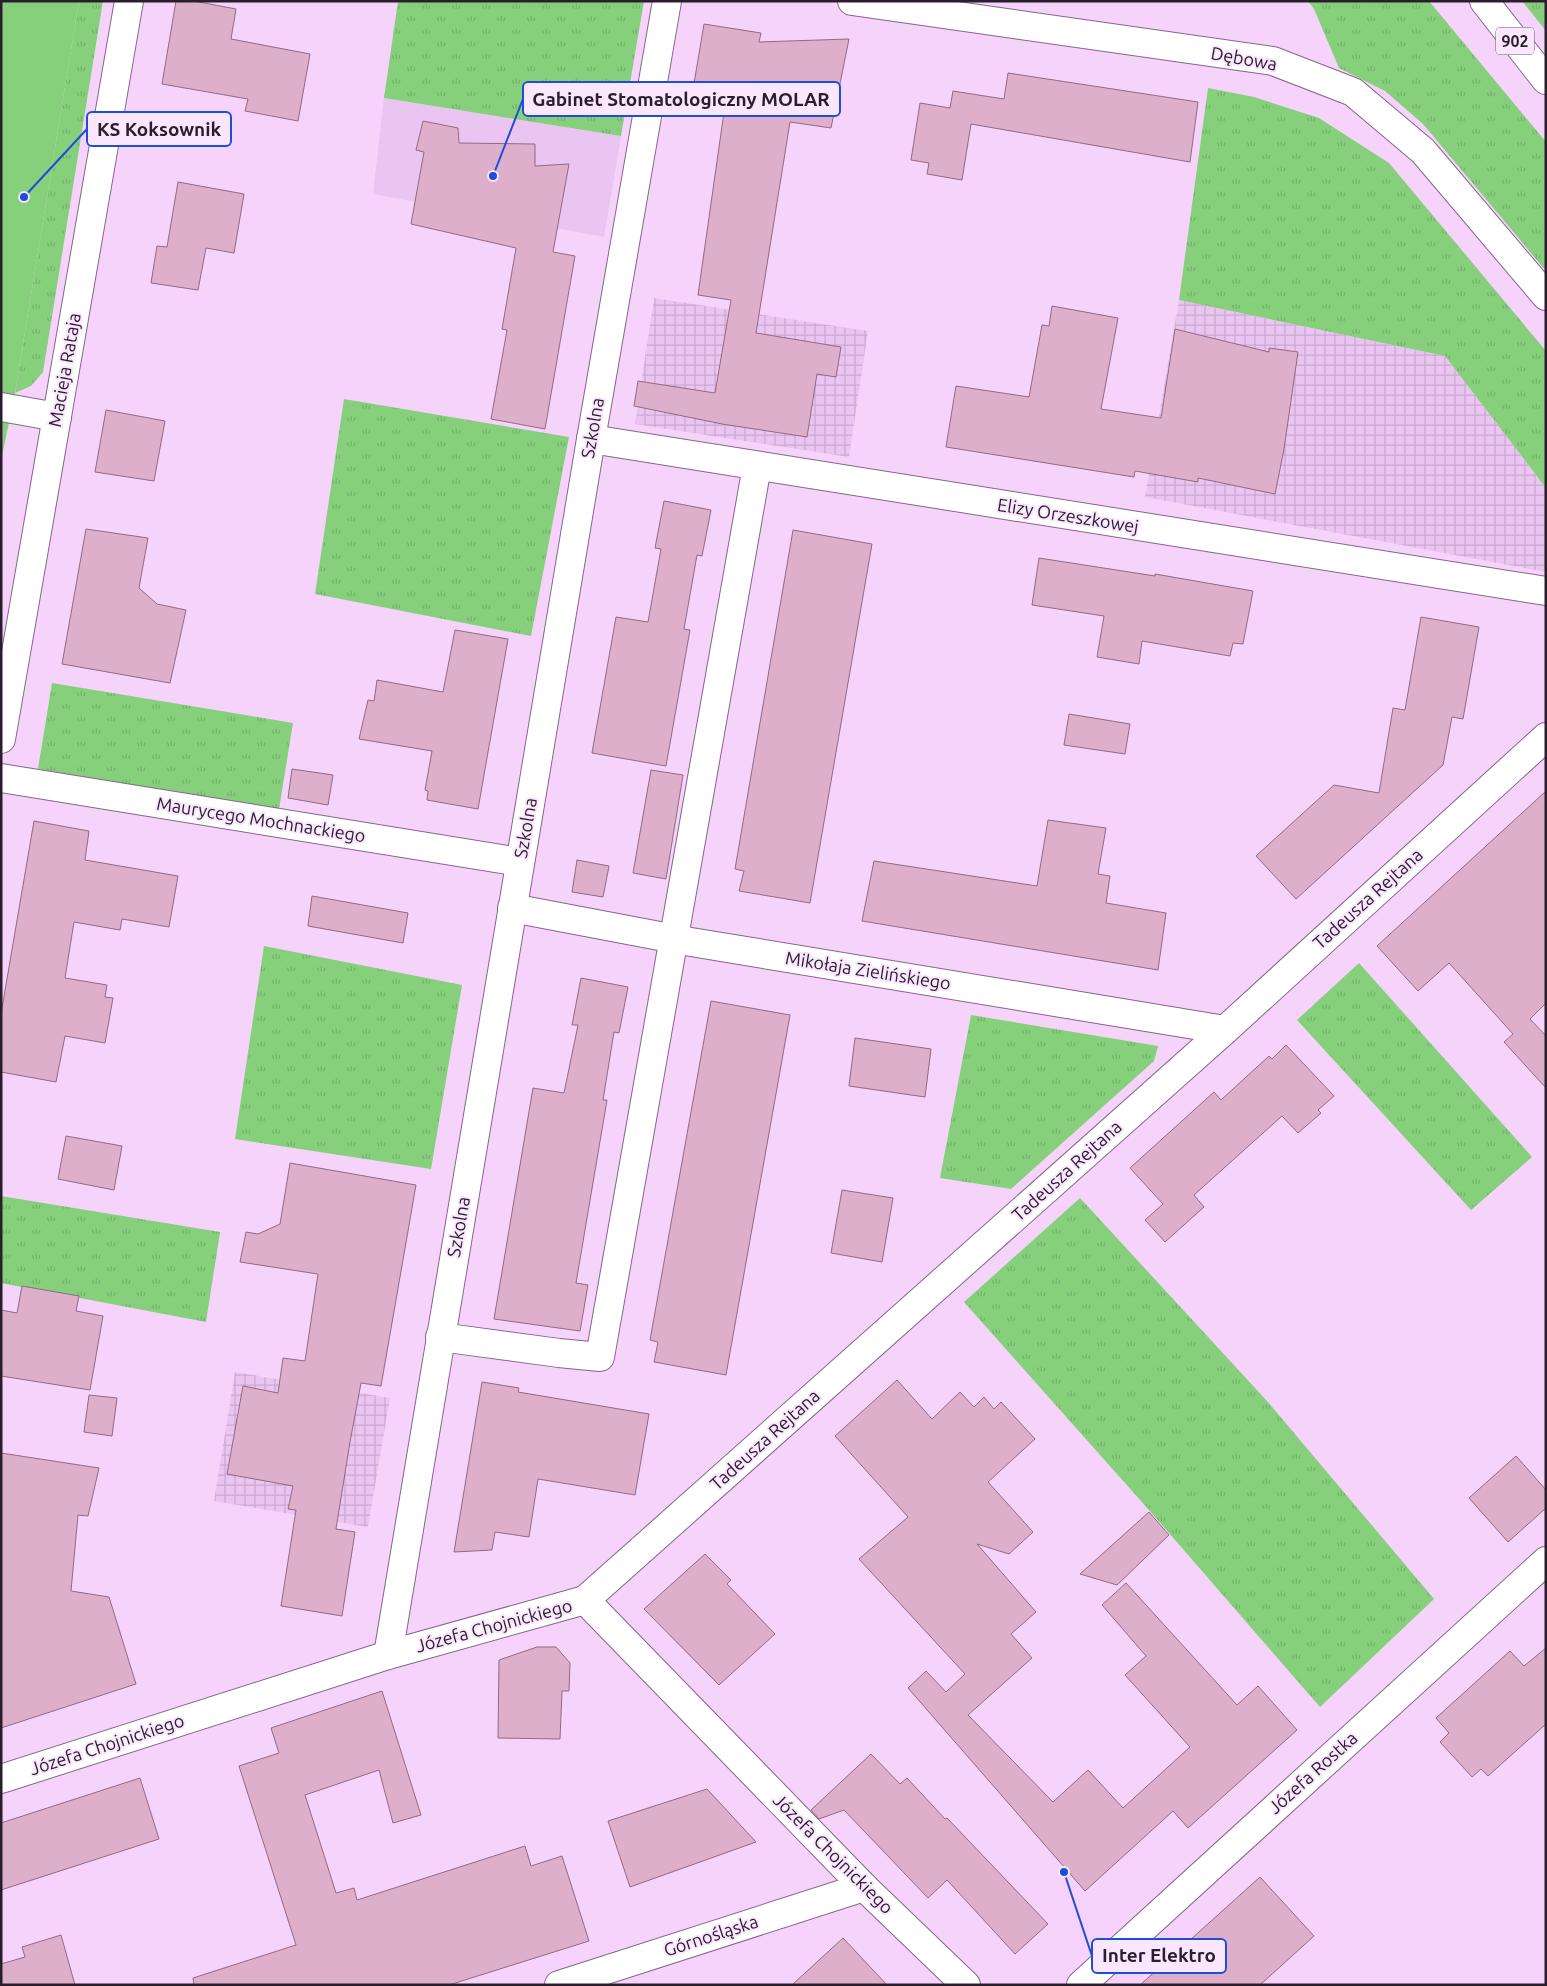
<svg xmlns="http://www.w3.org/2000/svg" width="1547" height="1986" font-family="Ubuntu,sans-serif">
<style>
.built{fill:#ebc5f1}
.industrial{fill:url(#industrial-grid)}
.grass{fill:url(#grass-tufts)}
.pitch{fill:#86d07c}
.building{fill:#ddafcb;stroke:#936983}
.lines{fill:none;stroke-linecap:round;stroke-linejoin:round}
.minor-casing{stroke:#85668a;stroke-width:30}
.major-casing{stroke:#85668a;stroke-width:30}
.minor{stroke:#fff;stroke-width:28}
.major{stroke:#fff;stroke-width:28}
.labels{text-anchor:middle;stroke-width:4;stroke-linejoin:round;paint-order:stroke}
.shield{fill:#fae6fe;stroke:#685a6c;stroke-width:1}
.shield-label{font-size:16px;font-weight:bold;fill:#2a1e2d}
.street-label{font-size:18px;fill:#2a1e2d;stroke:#fae6fe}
.leader{fill:none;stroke:#1d4ed8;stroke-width:2}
.callout-dot{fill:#1d4ed8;stroke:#fae6fe;stroke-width:2}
.callout{fill:#fae6fe;stroke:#1d4ed8;stroke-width:2}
.callout-label{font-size:19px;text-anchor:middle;font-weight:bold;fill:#2a1e2d}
</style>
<defs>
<pattern id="industrial-grid" width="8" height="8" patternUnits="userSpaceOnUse" patternTransform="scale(1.25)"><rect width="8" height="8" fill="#ebc5f1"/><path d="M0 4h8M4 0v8" fill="none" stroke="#caa9cf"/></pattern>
<pattern id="grass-tufts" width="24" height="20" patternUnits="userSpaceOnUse" patternTransform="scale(1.25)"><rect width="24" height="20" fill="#86d07c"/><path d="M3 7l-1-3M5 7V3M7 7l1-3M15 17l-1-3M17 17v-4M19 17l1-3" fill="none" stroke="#74b26c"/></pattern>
</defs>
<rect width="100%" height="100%" fill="#f5d3fb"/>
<path class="built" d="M 384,98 L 621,136 L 604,237 L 373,194 Z"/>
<g class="industrial">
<path d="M 654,298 L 868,331 L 849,457 L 635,424 Z"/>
<path d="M 1179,300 L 1445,356 L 1546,488 L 1546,572 L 1145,497 Z"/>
<path d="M 235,1372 L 390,1398 L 368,1527 L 214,1501 Z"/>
</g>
<g class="grass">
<path d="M 79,1 L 103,1 L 43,372 L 31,386 L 15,393 Z"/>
<path d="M 398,1 L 644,1 L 621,136 L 384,98 Z"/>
<path d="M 1308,1 L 1429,1 L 1546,142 L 1546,271 L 1423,124 L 1385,91 L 1339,68 L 1314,9 Z"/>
<path d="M 1522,1 L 1546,1 L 1546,31 Z"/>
<path d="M 1208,88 L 1254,97 L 1319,118 L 1389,163 L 1546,351 L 1546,488 L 1445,356 L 1179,300 Z"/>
<path d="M 344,399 L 569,437 L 531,636 L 315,594 Z"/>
<path d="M 52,683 L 293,723 L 279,809 L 38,769 Z"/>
<path d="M 264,946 L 462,985 L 431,1169 L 235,1139 Z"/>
<path d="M 1359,963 L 1532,1157 L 1471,1210 L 1297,1020 Z"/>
<path d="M 971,1015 L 1158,1046 L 1154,1061 L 1011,1189 L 940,1178 Z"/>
<path d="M 1,1196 L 220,1232 L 206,1322 L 1,1283 Z"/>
<path d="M 1080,1198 L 1267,1401 L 1434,1599 L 1320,1707 L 1149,1510 L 964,1302 Z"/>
</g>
<path class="pitch" d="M 1,1 L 79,1 L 15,393 L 1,461 Z"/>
<g class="building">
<path d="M 176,1 L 194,1 L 236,9 L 231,39 L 310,54 L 298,121 L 245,111 L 248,99 L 162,84 Z"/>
<path d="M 704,24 L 761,33 L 759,42 L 849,39 L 831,128 L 790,122 L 756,333 L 841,347 L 836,377 L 817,374 L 807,437 L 722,424 L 634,406 L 638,381 L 715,393 L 731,300 L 698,295 L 724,112 L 690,107 Z"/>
<path d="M 1008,73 L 1198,102 L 1190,162 L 971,124 L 962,180 L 927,174 L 929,163 L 911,160 L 920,103 L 950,108 L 953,91 L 1004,99 Z"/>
<path d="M 423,121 L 458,128 L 459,143 L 535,144 L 535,166 L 569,164 L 553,252 L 575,256 L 545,429 L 491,419 L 507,330 L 502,329 L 516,248 L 411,224 L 424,152 L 416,150 Z"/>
<path d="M 178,182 L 244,194 L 234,253 L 206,248 L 198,290 L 151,283 L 157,246 L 167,247 Z"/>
<path d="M 1052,306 L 1118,318 L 1101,409 L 1161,418 L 1175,329 L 1269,352 L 1269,348 L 1298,352 L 1284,449 L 1275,494 L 1198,478 L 1198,482 L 1135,471 L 1134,477 L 946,447 L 956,386 L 1029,397 L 1042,325 L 1049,326 Z"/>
<path d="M 106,410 L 165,421 L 154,481 L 95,472 Z"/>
<path d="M 664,501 L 711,510 L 702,556 L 697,555 L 684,629 L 690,630 L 666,766 L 592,753 L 616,617 L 648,622 L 661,549 L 655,548 Z"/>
<path d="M 86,529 L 148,538 L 139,588 L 157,604 L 186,610 L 170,683 L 62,664 Z"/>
<path d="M 793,530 L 872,544 L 810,903 L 739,891 L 744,871 L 735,869 Z"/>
<path d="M 1039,558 L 1155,576 L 1155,574 L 1253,591 L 1243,644 L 1233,643 L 1230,656 L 1142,641 L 1139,664 L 1097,657 L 1104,616 L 1032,605 Z"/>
<path d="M 1421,617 L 1479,627 L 1463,719 L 1452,717 L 1443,765 L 1296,899 L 1256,856 L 1334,785 L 1379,793 L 1393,708 L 1405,710 Z"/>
<path d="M 455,630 L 508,639 L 478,809 L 427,800 L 428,791 L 425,790 L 432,751 L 359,739 L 368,700 L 374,701 L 377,680 L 443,692 Z"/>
<path d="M 1069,714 L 1130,724 L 1125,754 L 1064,745 Z"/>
<path d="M 292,769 L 333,775 L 328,805 L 288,798 Z"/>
<path d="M 651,770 L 683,775 L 666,879 L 633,873 Z"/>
<path d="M 1546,791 L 1546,1003 L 1530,1019 L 1546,1036 L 1546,1088 L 1504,1042 L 1513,1034 L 1449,963 L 1418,991 L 1377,946 Z"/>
<path d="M 1048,820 L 1106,828 L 1098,874 L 1110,876 L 1106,903 L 1166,913 L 1158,970 L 862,921 L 874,861 L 1037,886 Z"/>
<path d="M 34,821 L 89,831 L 85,860 L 178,876 L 169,927 L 122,919 L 120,930 L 74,922 L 65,978 L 107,985 L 105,997 L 113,998 L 105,1043 L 65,1036 L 56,1082 L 1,1072 L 1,1014 Z"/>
<path d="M 577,860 L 609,866 L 603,897 L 572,892 Z"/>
<path d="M 312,896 L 408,913 L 403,943 L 308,926 Z"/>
<path d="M 581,978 L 628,987 L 619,1033 L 614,1032 L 603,1100 L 607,1100 L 576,1283 L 588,1285 L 580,1331 L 494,1319 L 533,1088 L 564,1093 L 578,1025 L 572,1025 Z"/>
<path d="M 711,1001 L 790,1015 L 726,1375 L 654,1362 L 658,1342 L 650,1340 Z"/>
<path d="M 855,1038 L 931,1049 L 925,1097 L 849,1086 Z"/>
<path d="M 1286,1045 L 1334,1096 L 1318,1110 L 1321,1113 L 1298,1133 L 1282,1116 L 1194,1195 L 1204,1207 L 1165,1242 L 1145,1220 L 1163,1204 L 1130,1168 L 1214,1092 L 1221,1100 L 1269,1056 L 1272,1059 Z"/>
<path d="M 66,1136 L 122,1146 L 114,1190 L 58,1179 Z"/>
<path d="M 290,1163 L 416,1185 L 381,1386 L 361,1383 L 350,1442 L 336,1529 L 355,1532 L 342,1616 L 281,1606 L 296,1510 L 288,1509 L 293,1486 L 227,1474 L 243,1386 L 278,1393 L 283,1358 L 305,1361 L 318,1274 L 240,1262 L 246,1232 L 258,1234 L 280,1224 Z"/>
<path d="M 842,1190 L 893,1198 L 882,1262 L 831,1253 Z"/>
<path d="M 22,1286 L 79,1296 L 76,1311 L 103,1316 L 90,1390 L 1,1376 L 1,1310 L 17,1313 Z"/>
<path d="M 897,1380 L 932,1419 L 960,1392 L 974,1407 L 984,1397 L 994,1409 L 1001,1402 L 1035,1439 L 988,1482 L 1033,1532 L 1009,1554 L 977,1544 L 1036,1612 L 1011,1634 L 1032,1658 L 968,1715 L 1053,1802 L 1088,1770 L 1123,1808 L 1190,1747 L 1125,1675 L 1146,1656 L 1102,1605 L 1126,1583 L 1237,1705 L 1258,1686 L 1297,1730 L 1188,1828 L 1173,1811 L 1085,1891 L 908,1688 L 926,1671 L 946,1692 L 965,1674 L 859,1559 L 908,1517 L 835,1436 Z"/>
<path d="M 482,1382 L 519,1388 L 518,1392 L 649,1414 L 635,1495 L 538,1479 L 529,1537 L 495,1532 L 492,1550 L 454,1552 Z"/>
<path d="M 89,1395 L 117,1398 L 112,1436 L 84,1432 Z"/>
<path d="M 1,1453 L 99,1468 L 88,1516 L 78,1515 L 71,1591 L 109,1597 L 136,1684 L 1,1728 Z"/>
<path d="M 1516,1456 L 1546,1490 L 1546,1508 L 1508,1542 L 1469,1498 Z"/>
<path d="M 1149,1512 L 1169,1535 L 1117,1585 L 1080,1574 Z"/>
<path d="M 705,1554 L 731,1580 L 727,1584 L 775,1634 L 719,1685 L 644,1609 Z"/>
<path d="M 537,1647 L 556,1647 L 570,1663 L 569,1691 L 562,1691 L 560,1739 L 498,1738 L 499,1660 Z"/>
<path d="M 1546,1648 L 1546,1724 L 1488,1776 L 1481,1769 L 1472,1777 L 1440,1742 L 1449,1733 L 1436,1718 L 1510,1651 L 1524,1666 Z"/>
<path d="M 382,1691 L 421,1815 L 393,1823 L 379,1770 L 305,1795 L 336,1893 L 354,1888 L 357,1900 L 525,1846 L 531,1866 L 562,1856 L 589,1941 L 449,1985 L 194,1985 L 193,1978 L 296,1945 L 239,1766 L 279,1753 L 271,1728 Z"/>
<path d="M 871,1754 L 900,1784 L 907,1778 L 945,1819 L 947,1818 L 1048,1924 L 1015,1954 L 947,1880 L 928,1898 L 844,1810 L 819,1819 L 811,1810 Z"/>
<path d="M 140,1778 L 159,1839 L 1,1890 L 1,1823 Z"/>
<path d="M 707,1789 L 756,1842 L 630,1887 L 608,1821 Z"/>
<path d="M 1260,1877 L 1314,1936 L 1260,1985 L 1140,1985 Z"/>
<path d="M 61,1935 L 75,1985 L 1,1985 L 1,1964 L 25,1957 L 22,1947 Z"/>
<path d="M 843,1938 L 887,1985 L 792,1985 Z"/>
</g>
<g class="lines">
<defs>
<g id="minor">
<path d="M 852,1 L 1273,61 L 1353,92 L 1423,151 L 1546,296"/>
<path d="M 1,407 L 57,417"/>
<path d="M 591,439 L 1546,591"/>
<path d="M 1,739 L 129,1"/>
<path d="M 1,778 L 520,862"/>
<path d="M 512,908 L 691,942 L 1225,1030"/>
<path d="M 440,1337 L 559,1353 L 600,1357 L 757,466"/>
<path d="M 585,1600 L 1225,1030 L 1546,737"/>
<path d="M 388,1655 L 591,439 L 667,1"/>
<path d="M 1,1779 L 388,1655 L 585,1600 L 864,1887 L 966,1985"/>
<path d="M 559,1985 L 864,1887"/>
<path d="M 1081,1985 L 1546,1561"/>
</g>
<path id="major" d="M 1484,1 L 1546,80"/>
</defs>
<use href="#minor" class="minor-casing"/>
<use href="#major" class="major-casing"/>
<use href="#minor" class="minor"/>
<use href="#major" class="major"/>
</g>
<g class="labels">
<rect class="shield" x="1496" y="27.5" width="38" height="27" rx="4"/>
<g class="shield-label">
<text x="1515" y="47">902</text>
</g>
<g class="street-label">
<text transform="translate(1244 59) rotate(10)" y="6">Dębowa</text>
<text transform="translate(65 370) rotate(-80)" y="6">Macieja Rataja</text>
<text transform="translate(593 428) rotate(-80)" y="6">Szkolna</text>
<text transform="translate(1068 516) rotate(9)" y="6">Elizy Orzeszkowej</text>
<text transform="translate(261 820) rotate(9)" y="6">Maurycego Mochnackiego</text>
<text transform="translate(526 828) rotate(-80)" y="6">Szkolna</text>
<text transform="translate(1368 899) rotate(-42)" y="6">Tadeusza Rejtana</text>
<text transform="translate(868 971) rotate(9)" y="6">Mikołaja Zielińskiego</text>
<text transform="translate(1067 1171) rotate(-42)" y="6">Tadeusza Rejtana</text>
<text transform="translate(459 1227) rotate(-80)" y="6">Szkolna</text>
<text transform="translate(765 1440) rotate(-42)" y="6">Tadeusza Rejtana</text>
<text transform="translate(494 1626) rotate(-15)" y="6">Józefa Chojnickiego</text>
<text transform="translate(107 1745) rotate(-18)" y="6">Józefa Chojnickiego</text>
<text transform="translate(1313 1773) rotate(-42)" y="6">Józefa Rostka</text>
<text transform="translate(833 1854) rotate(45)" y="6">Józefa Chojnickiego</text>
<text transform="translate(711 1936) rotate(-18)" y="6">Górnośląska</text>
</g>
</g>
<path class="leader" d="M493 176L523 99M24 197L87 129M1064 1872L1092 1956"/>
<g class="callout-dot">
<circle cx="493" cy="176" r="5"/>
<circle cx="24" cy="197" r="5"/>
<circle cx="1064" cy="1872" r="5"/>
</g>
<g class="callout">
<rect x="523" y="82" width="317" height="34" rx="5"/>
<rect x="87" y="112" width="144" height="34" rx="5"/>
<rect x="1092" y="1939" width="134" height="34" rx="5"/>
</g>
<g class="callout-label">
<text x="681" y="106">Gabinet Stomatologiczny MOLAR</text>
<text x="159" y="136">KS Koksownik</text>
<text x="1159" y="1962">Inter Elektro</text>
</g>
<rect width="1547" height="1986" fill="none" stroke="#2a1e2d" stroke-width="5"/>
</svg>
